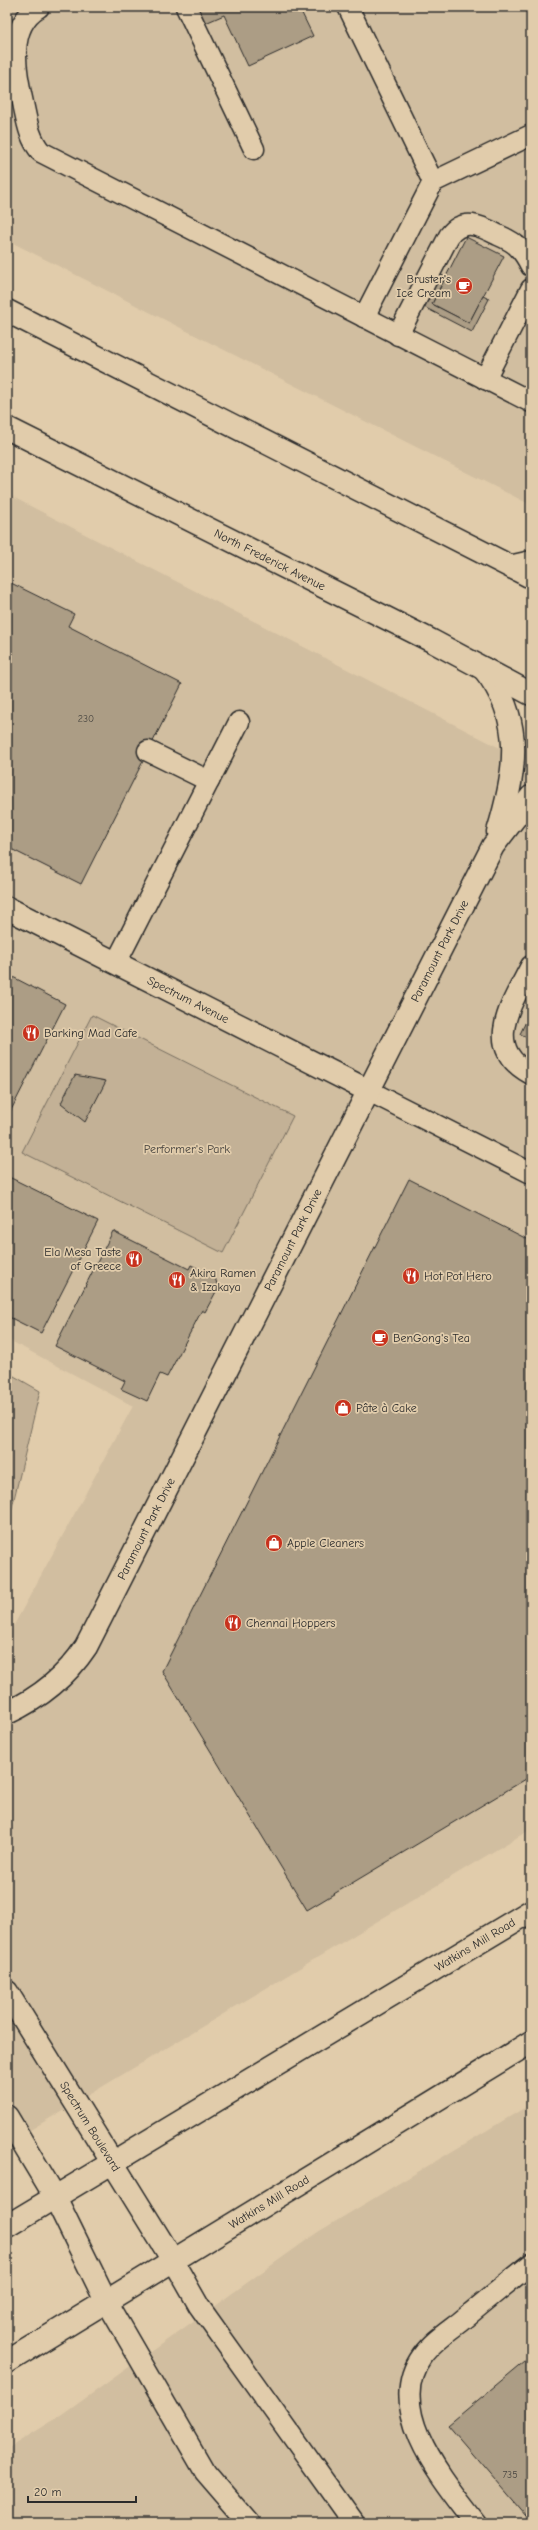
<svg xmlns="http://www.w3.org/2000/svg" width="538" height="2530" font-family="'Comic Neue',sans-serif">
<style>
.built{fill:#d1bea0}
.green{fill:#c3b196;stroke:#776e60}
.building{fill:#ac9d85;stroke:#2b2b2b}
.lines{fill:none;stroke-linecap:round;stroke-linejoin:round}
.lane-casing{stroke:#2b2b2b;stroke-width:23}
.street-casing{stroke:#2b2b2b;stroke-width:25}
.secondary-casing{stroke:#2b2b2b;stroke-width:25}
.primary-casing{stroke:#2b2b2b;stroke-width:25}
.lane{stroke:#e1ccab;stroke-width:20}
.street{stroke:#e1ccab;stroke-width:22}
.secondary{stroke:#e1ccab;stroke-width:22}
.primary{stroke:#e1ccab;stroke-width:22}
.labels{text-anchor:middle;stroke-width:3.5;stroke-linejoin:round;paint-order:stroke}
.number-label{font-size:10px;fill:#4b4842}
.poi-label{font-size:12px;fill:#2b2b2b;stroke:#e1ccab;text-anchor:start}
.street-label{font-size:12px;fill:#2b2b2b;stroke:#e1ccab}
.park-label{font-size:12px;fill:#423f3b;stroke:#e1ccab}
</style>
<rect width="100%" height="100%" fill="#e1ccab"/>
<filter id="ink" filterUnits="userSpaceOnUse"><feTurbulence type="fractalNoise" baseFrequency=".025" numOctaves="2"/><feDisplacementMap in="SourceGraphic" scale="8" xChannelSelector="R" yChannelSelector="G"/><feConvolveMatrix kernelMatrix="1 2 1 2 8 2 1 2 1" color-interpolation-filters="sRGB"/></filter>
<g filter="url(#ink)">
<g class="built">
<path d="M 7,7 L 531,7 L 531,505 L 7,240 Z"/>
<path d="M 7,494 L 531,764 L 531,1829 L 7,2144 L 7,1638 L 133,1406 L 7,1339 Z"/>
<path d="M 531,2104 L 531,2523 L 7,2523 L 7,2449 L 62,2415 L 318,2232 Z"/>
</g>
<g class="green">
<path d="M 92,1015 L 293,1116 L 223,1253 L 22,1152 Z"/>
<path d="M 7,1372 L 40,1391 L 7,1528 Z"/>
</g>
<g class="building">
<path d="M 176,7 L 299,7 L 313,36 L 248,66 L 224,15 L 187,31 Z"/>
<path d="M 466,237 L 504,256 L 469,323 L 432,304 Z"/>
<path d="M 440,274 L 445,277 L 432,304 L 469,323 L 483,296 L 489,299 L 472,332 L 422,306 Z"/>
<path d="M 7,581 L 74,614 L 68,626 L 182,684 L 81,884 L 7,847 Z"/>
<path d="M 7,974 L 65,1004 L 7,1118 Z"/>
<path d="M 531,1011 L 531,1039 L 520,1034 Z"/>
<path d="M 75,1075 L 106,1081 L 85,1122 L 61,1103 Z"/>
<path d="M 7,1176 L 98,1221 L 41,1333 L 7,1316 Z"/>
<path d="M 409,1179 L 531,1241 L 531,1776 L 307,1910 L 162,1671 Z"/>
<path d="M 113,1231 L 189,1269 L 191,1265 L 215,1277 L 218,1288 L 205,1312 L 202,1310 L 167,1377 L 160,1374 L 147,1401 L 121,1389 L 125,1381 L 55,1346 Z"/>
<path d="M 531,2356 L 531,2522 L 448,2425 Z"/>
</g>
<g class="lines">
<defs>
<g id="lane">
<path d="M 39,7 C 6,26 16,73 23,103 C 27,121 29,138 41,152 L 531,402"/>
<path d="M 186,7 L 254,149"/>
<path d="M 348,7 L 433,182"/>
<path d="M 364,317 L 433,182 L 531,135"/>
<path d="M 398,335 L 449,236 C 463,217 481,226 498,235 C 505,238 514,242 519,248 C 524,253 528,260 531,266"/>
<path d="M 485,379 L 531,289"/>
<path d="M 509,566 L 531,561"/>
<path d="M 148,751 L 209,781"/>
<path d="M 116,963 L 239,722"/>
<path d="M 531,966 C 513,1002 480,1047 531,1074"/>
<path d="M 369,1091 L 531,1173"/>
<path d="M 174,2262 L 199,2306 L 354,2523"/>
<path d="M 106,2301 L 205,2472 L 249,2523"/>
<path d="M 476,2523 C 444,2481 383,2410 422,2356 C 432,2342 447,2332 460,2322 C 484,2302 507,2283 531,2264"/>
</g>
<g id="street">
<path d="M 484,669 C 525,720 516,773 498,832"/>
<path id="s1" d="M 7,908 L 369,1091"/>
<path id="s2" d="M 7,1713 C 40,1698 66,1677 86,1647 L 493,846 L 531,797"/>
<path id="s3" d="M 7,1992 L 174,2262"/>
<path d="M 7,2117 L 55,2197 L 106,2301"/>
</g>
<g id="secondary">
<path id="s4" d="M 7,2226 L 531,1911"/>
<path id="s5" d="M 7,2362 L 531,2042"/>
</g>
<g id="primary">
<path d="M 7,311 L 531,577"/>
<path id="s6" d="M 7,428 L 432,641 L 531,694"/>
</g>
</defs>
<use href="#lane" class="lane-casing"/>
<use href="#street" class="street-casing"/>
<use href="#secondary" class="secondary-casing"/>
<use href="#primary" class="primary-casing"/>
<use href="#lane" class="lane"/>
<use href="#street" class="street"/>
<use href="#secondary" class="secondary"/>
<use href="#primary" class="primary"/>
</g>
</g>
<defs>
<symbol id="cafe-disc" viewBox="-11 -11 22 22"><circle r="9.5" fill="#c8321e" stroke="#e1ccab"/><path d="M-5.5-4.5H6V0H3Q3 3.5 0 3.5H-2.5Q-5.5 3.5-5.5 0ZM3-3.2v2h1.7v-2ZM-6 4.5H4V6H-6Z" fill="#fff"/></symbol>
<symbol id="restaurant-disc" viewBox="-11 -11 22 22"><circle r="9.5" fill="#c8321e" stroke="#e1ccab"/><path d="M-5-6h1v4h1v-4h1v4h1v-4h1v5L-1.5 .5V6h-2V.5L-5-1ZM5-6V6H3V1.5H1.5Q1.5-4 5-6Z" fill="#fff"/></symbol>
<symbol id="shop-disc" viewBox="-11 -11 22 22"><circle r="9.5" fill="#c8321e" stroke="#e1ccab"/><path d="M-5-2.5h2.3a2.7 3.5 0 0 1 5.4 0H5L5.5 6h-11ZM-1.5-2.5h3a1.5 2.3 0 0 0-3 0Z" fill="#fff"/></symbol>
</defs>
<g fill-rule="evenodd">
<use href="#cafe-disc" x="454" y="276" width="20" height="20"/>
<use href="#restaurant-disc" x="21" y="1023" width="20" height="20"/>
<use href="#restaurant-disc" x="124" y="1249" width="20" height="20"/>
<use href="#restaurant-disc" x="401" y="1266" width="20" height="20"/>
<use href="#restaurant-disc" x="167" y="1270" width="20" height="20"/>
<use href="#cafe-disc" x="370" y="1328" width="20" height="20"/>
<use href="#shop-disc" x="333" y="1398" width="20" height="20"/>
<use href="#shop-disc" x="264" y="1533" width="20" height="20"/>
<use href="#restaurant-disc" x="223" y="1613" width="20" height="20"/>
</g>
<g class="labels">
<g class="number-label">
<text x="86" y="722">230</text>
<text x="510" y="2478">735</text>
</g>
<g class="poi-label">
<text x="451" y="283" text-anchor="end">Bruster's<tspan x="451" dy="14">Ice Cream</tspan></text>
<text x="44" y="1037">Barking Mad Cafe</text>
<text x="121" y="1256" text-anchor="end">Ela Mesa Taste<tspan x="121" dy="14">of Greece</tspan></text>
<text x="190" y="1277">Akira Ramen<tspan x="190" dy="14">&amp; Izakaya</tspan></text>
<text x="424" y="1280">Hot Pot Hero</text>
<text x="393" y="1342">BenGong's Tea</text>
<text x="356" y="1412">Pâte à Cake</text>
<text x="287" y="1547">Apple Cleaners</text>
<text x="246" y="1627">Chennai Hoppers</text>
</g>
<g class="street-label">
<text dy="4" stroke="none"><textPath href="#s6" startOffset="294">North Frederick Avenue</textPath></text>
<text dy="4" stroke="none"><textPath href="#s2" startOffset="885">Paramount Park Drive</textPath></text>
<text dy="4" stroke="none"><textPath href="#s1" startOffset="203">Spectrum Avenue</textPath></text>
<text dy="4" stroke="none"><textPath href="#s2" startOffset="561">Paramount Park Drive</textPath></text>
<text dy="4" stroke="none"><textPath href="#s2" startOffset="237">Paramount Park Drive</textPath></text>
<text dy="4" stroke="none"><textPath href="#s4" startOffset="546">Watkins Mill Road</textPath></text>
<text dy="4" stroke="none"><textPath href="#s3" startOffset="158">Spectrum Boulevard</textPath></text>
<text dy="4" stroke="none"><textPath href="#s5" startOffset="307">Watkins Mill Road</textPath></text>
</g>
<g class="park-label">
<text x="187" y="1153">Performer's Park</text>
</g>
</g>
<rect width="538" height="2530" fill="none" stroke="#e1ccab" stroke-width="24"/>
<rect x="12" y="12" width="514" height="2506" fill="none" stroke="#2b2b2b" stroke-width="1.5" filter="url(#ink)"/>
<path d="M28 2496v6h108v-6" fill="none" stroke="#2b2b2b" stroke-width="2"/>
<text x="34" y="2496" font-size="12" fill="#2b2b2b" stroke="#e1ccab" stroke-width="3" paint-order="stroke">20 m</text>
</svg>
